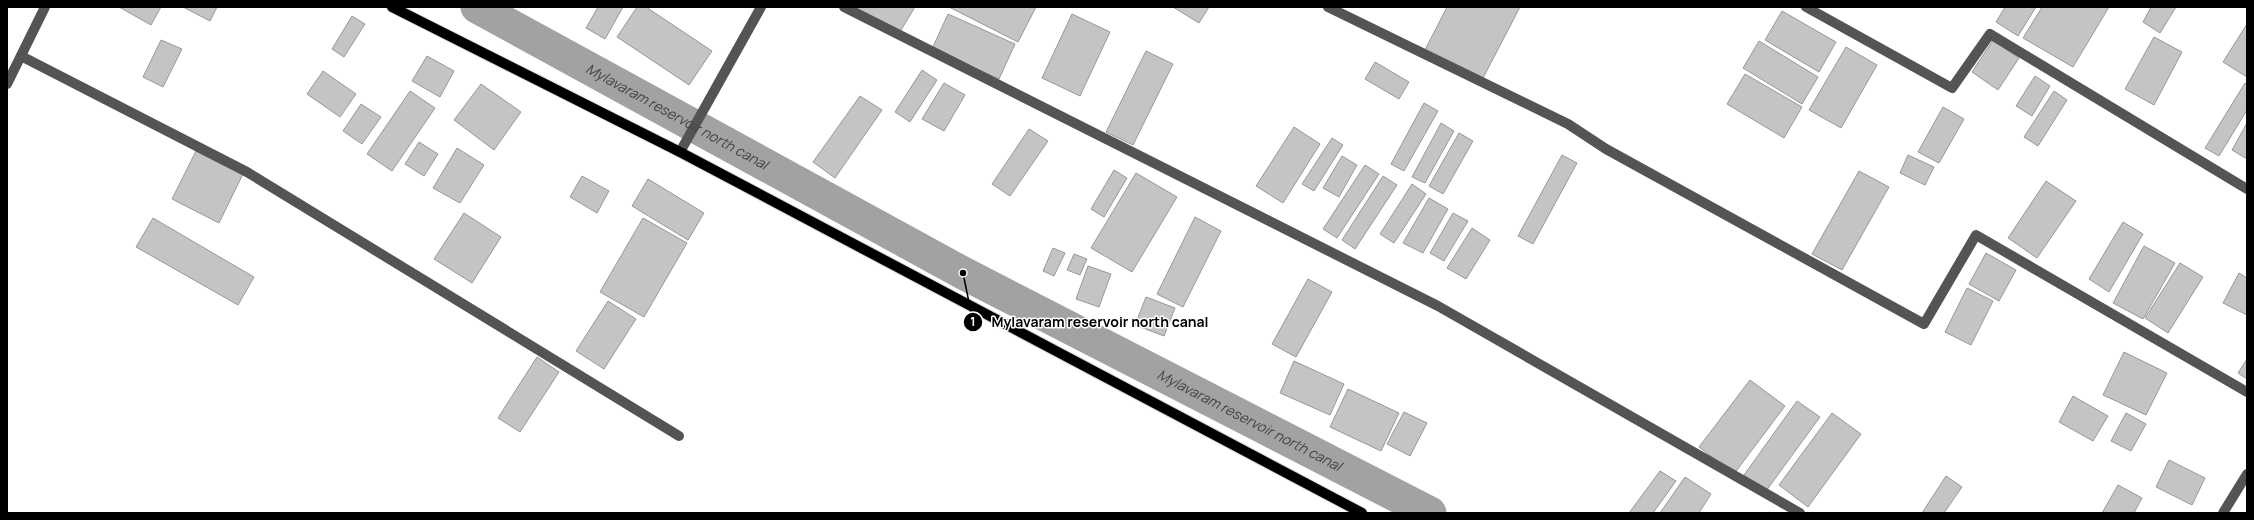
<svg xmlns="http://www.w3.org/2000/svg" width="2254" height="520" font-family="Manrope,sans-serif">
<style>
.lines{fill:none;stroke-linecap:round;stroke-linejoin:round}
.canal{stroke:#a2a2a2;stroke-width:33}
.building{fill:#c4c4c4;stroke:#989898}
.major-casing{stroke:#dbdbdb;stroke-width:12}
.minor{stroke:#545454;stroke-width:10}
.major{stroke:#000;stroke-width:10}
.labels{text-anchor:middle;stroke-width:3;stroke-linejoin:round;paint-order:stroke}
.water-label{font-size:14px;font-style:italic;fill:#434343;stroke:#fff}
.leader{fill:none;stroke:#000;stroke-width:1.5}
.callout-dot{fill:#000;stroke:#fff;stroke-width:1.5}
.mark-label{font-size:12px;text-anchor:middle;font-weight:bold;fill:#fff}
.callout-label{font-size:14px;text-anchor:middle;font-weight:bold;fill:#000;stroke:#fff;stroke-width:3;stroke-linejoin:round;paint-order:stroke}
</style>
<rect width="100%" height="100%" fill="#fff"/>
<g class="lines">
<path class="canal" id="s1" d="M 477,7 L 963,273 L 1430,513"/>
</g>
<g class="building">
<path d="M 119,7 L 161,7 L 151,25 Z"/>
<path d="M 183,7 L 217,7 L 210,21 Z"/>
<path d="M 598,7 L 623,7 L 605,39 L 586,28 Z"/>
<path d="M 637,7 L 646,7 L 712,51 L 689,85 L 617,37 Z"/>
<path d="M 853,7 L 915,7 L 898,35 Z"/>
<path d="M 949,7 L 1036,7 L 1018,42 Z"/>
<path d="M 1173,7 L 1209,7 L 1199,23 Z"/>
<path d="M 1447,7 L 1520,7 L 1482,80 L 1425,50 Z"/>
<path d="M 2005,7 L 2036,7 L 2018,36 L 1996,22 Z"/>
<path d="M 2042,7 L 2109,7 L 2073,67 L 2023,38 Z"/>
<path d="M 2151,7 L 2176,7 L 2160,33 L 2143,22 Z"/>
<path d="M 1782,11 L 1836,42 L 1819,72 L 1765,40 Z"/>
<path d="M 948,14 L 1015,44 L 999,79 L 932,49 Z"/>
<path d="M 1072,14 L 1110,32 L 1080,96 L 1042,78 Z"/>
<path d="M 352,16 L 365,24 L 344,57 L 332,49 Z"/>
<path d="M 2247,24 L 2247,77 L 2223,62 Z"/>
<path d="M 2154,37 L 2182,52 L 2154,105 L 2125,89 Z"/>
<path d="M 161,40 L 182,49 L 163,87 L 143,77 Z"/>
<path d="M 1993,40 L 2019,58 L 1998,90 L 1972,72 Z"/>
<path d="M 1759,41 L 1818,77 L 1802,104 L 1743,68 Z"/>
<path d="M 1846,47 L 1877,65 L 1841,128 L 1809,110 Z"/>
<path d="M 1146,51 L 1173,64 L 1133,145 L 1106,132 Z"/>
<path d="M 427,56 L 454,71 L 440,97 L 412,81 Z"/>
<path d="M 1375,62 L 1409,82 L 1399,99 L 1365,79 Z"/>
<path d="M 922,70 L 937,80 L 910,122 L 895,112 Z"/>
<path d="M 323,71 L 356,94 L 340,117 L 307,94 Z"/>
<path d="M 1745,74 L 1802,107 L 1784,138 L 1727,104 Z"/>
<path d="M 2035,76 L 2050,86 L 2032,116 L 2016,106 Z"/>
<path d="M 944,83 L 965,95 L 944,131 L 922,119 Z"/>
<path d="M 2245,83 L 2247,85 L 2247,110 L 2219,156 L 2205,148 Z"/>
<path d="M 481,84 L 521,112 L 494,150 L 454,120 Z"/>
<path d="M 410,91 L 435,108 L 392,171 L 367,154 Z"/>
<path d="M 2054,91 L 2067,100 L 2038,146 L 2024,137 Z"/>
<path d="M 860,96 L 882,110 L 835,178 L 813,162 Z"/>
<path d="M 1424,103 L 1438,111 L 1404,171 L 1391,164 Z"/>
<path d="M 361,104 L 381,117 L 362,144 L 343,131 Z"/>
<path d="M 1943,107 L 1964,119 L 1939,163 L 1918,152 Z"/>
<path d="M 1441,123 L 1454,131 L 1425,183 L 1412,177 Z"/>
<path d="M 2247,123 L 2247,159 L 2232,150 Z"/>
<path d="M 1294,127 L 1320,144 L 1283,203 L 1256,186 Z"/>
<path d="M 1029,129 L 1048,141 L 1010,196 L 992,184 Z"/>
<path d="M 1459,133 L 1473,141 L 1443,194 L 1429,186 Z"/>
<path d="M 1332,138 L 1343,145 L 1314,191 L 1302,184 Z"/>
<path d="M 419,142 L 438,154 L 424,176 L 405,164 Z"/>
<path d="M 457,148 L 484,165 L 460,203 L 433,188 Z"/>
<path d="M 196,151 L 243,174 L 219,223 L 172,199 Z"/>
<path d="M 1562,155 L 1577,163 L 1533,244 L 1518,236 Z"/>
<path d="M 1908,155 L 1934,167 L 1925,185 L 1900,173 Z"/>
<path d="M 1342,156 L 1357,165 L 1339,197 L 1323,188 Z"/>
<path d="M 1365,165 L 1379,174 L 1337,238 L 1323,229 Z"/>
<path d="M 1114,170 L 1127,178 L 1104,217 L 1091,209 Z"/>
<path d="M 1859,171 L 1889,187 L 1842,270 L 1812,254 Z"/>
<path d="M 1136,173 L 1177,197 L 1132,272 L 1091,248 Z"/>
<path d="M 582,176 L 609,191 L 597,213 L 570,197 Z"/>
<path d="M 1383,176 L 1397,185 L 1355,249 L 1342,240 Z"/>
<path d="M 648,179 L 704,213 L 688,240 L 632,206 Z"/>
<path d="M 2046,181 L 2076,201 L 2037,258 L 2008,238 Z"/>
<path d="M 1412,184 L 1426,194 L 1394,243 L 1380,234 Z"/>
<path d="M 1429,198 L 1448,209 L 1423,253 L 1403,243 Z"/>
<path d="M 464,213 L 501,237 L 472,283 L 434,259 Z"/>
<path d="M 1453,213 L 1468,221 L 1444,261 L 1430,253 Z"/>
<path d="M 1195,217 L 1221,231 L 1183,307 L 1157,294 Z"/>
<path d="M 153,218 L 254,277 L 238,305 L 136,247 Z"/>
<path d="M 643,218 L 687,243 L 644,317 L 600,292 Z"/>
<path d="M 2123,222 L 2143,234 L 2109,292 L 2089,279 Z"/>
<path d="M 1472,228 L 1490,240 L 1466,279 L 1447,268 Z"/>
<path d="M 2144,246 L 2175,263 L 2143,319 L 2113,303 Z"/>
<path d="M 1053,248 L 1065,253 L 1054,276 L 1043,271 Z"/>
<path d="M 1986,253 L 2016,270 L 1999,301 L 1969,284 Z"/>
<path d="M 1074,254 L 1087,259 L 1080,275 L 1067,270 Z"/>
<path d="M 2180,263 L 2203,277 L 2168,333 L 2145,318 Z"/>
<path d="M 1088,266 L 1111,274 L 1099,307 L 1076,299 Z"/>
<path d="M 2239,273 L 2247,278 L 2247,315 L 2223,303 Z"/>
<path d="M 1308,279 L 1332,292 L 1296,357 L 1272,344 Z"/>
<path d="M 1967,288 L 1993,301 L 1971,345 L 1945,332 Z"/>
<path d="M 1146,297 L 1175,308 L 1164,336 L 1135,325 Z"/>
<path d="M 608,301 L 636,319 L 604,369 L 576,351 Z"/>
<path d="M 2124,352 L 2167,373 L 2146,415 L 2103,395 Z"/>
<path d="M 537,357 L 559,372 L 520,432 L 498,418 Z"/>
<path d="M 2247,359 L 2247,379 L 2238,373 Z"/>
<path d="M 1294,361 L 1344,384 L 1330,415 L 1280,393 Z"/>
<path d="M 1750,380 L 1785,406 L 1734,474 L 1699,447 Z"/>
<path d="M 1348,389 L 1399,413 L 1381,451 L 1330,427 Z"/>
<path d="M 2073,396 L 2108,416 L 2093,441 L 2059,422 Z"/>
<path d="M 1797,401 L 1820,417 L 1766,491 L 1744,475 Z"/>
<path d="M 1404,412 L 1427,423 L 1410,456 L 1387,444 Z"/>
<path d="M 1832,413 L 1861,434 L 1808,507 L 1779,485 Z"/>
<path d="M 2126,413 L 2146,424 L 2131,451 L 2111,441 Z"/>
<path d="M 2169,460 L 2205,478 L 2192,505 L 2156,487 Z"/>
<path d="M 1660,471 L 1676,481 L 1653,513 L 1629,513 Z"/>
<path d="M 1946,476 L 1962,487 L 1944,513 L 1922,513 Z"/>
<path d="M 1685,477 L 1711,494 L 1699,513 L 1660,513 Z"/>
<path d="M 2118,485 L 2142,498 L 2134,513 L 2102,513 Z"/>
</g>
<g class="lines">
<defs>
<path id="major" d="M 392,7 L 680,152 L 1362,513"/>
</defs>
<use href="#major" class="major-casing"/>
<g class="minor">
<path d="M 844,7 L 1438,306 L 1800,513"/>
<path d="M 1328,7 L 1568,124 L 1606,149 L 1924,324 L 1976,235 L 2247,392"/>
<path d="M 1806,7 L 1952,88 L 1990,34 L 2247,189"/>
<path d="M 21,56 L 247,172 L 679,436"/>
<path d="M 7,84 L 45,7"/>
<path d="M 680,152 L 761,7"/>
<path d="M 2223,513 L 2247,474"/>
</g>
<use href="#major" class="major"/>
</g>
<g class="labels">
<g class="water-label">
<text dy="5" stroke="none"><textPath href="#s1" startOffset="228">Mylavaram reservoir north canal</textPath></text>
<text dy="5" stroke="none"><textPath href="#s1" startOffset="876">Mylavaram reservoir north canal</textPath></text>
</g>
</g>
<path class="leader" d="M963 273L973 322"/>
<g class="callout-dot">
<circle cx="963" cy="273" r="4"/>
<circle cx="973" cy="322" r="10"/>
</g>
<g class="mark-label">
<text x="973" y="326">1</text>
</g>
<g class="callout-label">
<text x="1100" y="327">Mylavaram reservoir north canal</text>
</g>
<rect width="2254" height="520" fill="none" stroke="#000000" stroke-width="16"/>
</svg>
